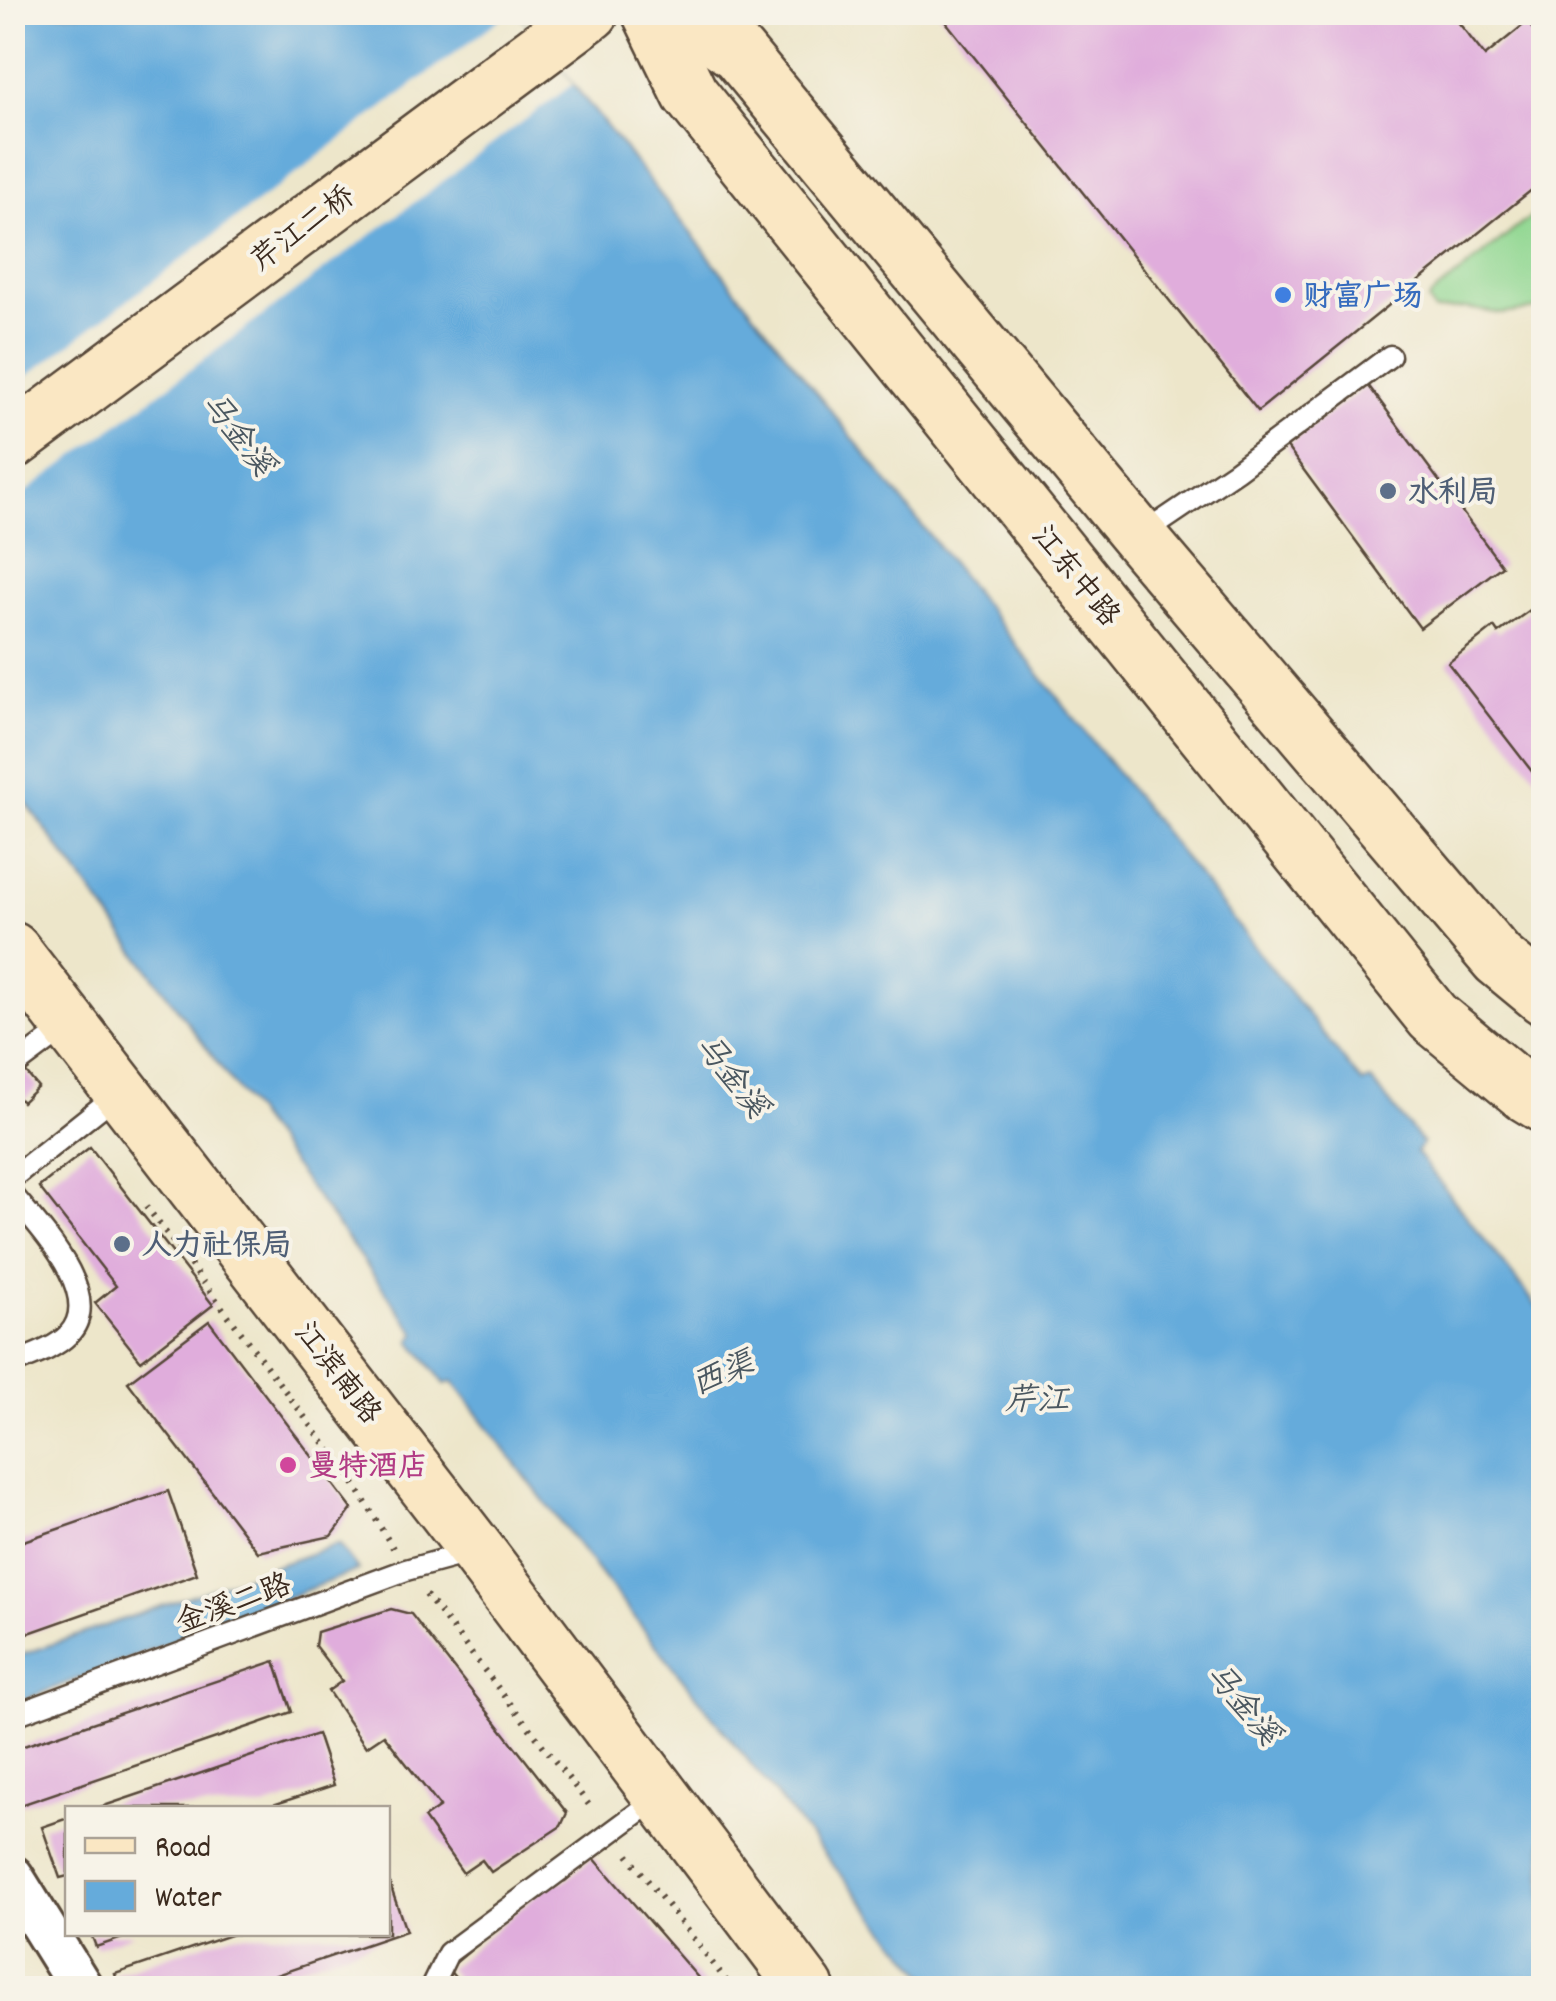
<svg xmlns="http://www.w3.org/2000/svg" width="1556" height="2001" font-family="Dekko,'LXGW WenKai TC',sans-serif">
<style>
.green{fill:#90d791;stroke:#668058;stroke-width:2.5}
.water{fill:#65abdb;stroke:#506a7c;stroke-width:2.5}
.pier{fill:#ede6ca}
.building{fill:#e0addc}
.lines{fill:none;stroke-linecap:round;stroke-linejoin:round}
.lane-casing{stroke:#564638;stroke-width:25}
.street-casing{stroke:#564638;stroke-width:48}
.secondary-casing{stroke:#564638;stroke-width:60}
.path{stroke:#564638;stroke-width:6;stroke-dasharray:2.5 8;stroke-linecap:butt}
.lane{stroke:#fff;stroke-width:20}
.street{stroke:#fff;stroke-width:42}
.secondary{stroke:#fae7c3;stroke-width:55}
.shop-dot{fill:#3f7fe0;stroke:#f7f3e8;stroke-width:4}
.service-dot{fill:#5c6f8a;stroke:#f7f3e8;stroke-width:4}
.hotel-dot{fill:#d1479c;stroke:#f7f3e8;stroke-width:4}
.labels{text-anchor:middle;stroke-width:8;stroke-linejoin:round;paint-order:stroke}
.street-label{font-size:30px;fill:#3b2a1e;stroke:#f7f3e8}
.shop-label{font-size:30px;font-weight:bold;fill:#366cbe;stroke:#f7f3e8;text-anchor:start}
.service-label{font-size:30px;font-weight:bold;fill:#4e5e75;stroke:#f7f3e8;text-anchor:start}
.hotel-label{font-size:30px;font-weight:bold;fill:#b23c85;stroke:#f7f3e8;text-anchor:start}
.water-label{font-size:32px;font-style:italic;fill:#4a5760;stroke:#f7f3e8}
</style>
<rect width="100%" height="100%" fill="#f7f3e8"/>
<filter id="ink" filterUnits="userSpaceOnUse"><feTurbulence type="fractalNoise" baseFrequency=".01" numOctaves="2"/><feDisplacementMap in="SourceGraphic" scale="20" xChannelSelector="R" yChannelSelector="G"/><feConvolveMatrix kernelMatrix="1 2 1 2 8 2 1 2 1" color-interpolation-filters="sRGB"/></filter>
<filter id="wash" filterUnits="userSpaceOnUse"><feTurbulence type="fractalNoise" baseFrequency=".0048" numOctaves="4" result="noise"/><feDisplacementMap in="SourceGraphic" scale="40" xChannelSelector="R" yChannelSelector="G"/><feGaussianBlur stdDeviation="2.25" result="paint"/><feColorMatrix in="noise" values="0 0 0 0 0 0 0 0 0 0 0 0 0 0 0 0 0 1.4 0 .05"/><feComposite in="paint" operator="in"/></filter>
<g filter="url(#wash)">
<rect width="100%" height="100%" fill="#ede6ca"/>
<path class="green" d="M 1543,207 L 1543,308 L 1502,314 L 1466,308 L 1434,311 L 1428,301 L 1431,296 Z"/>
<g class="water">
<path d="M 12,13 L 517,13 L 1362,1083 L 1371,1080 L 1423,1144 L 1416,1152 L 1543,1314 L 1543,1988 L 936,1988 C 769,1791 608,1588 453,1381 L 445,1384 L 411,1341 L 416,1333 L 13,785 Z"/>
<path d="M 338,1544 L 358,1570 L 13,1704 L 13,1658 Z"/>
</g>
<path class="pier" d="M 508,13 L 517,13 L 573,84 L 13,502 L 13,387 Z"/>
<g id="blocks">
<g class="building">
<path d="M 938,12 L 1450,12 L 1485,56 L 1527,22 L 1544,43 L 1544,180 L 1258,411 Z"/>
<path d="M 1368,385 L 1502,566 L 1420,628 L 1286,446 Z"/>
<path d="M 1544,600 L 1544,787 L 1448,663 L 1494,627 L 1498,633 Z"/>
<path d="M 24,1070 L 38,1087 L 22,1102 L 12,1091 L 12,1079 Z"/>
<path d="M 90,1147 L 213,1305 L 141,1361 L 95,1303 L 116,1286 L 39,1187 Z"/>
<path d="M 209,1321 L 352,1509 L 332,1536 L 258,1552 L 128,1382 Z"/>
<path d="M 168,1491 L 197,1574 L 12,1639 L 12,1545 Z"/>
<path d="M 391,1609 L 411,1614 L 567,1813 L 561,1826 L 491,1872 L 482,1860 L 463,1873 L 424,1818 L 440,1807 L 384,1735 L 366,1747 L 328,1691 L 342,1681 L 315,1646 L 317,1632 Z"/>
<path d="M 275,1661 L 292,1712 L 18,1806 L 12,1790 L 12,1750 Z"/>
<path d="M 317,1734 L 334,1785 L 264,1808 L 98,1808 Z"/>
<path d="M 68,1818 L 68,1876 L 60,1878 L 42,1827 Z"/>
<path d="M 593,1857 L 707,1988 L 464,1988 L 448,1969 L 550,1884 L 565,1881 Z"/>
<path d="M 388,1879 L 406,1931 L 238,1988 L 119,1988 L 115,1974 L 233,1934 L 388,1934 Z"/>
<path d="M 91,1934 L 134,1934 L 96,1947 Z"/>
</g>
</g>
</g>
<g filter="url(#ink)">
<use href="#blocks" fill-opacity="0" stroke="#564638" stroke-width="2.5"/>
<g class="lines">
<defs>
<g id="lane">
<path d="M 1140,536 L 1236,471 L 1390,356"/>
<path d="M 12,1068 L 68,1026"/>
<path d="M 12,1178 L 120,1092"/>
<path d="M 12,1194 C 37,1225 107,1296 68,1335 C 54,1349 31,1356 12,1364"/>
<path d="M 12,1716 L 406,1570 L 472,1552"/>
<path d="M 431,1988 L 448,1953 L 659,1797"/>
</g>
<path id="street" d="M 12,1877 L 81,1988"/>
<g id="secondary">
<path d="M 650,12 L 690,94 L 1433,1017 L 1526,1094 L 1544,1105"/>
<path d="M 680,12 L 738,53 L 1139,537 L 1498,959 L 1544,997"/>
<path d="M 12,442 L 591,12"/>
<path d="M 12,950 L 477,1551 L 806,1988"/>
</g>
</defs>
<use href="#lane" class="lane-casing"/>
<use href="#street" class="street-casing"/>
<use href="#secondary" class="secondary-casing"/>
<g class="path">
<path d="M 1531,1181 L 1544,1211"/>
<path d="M 146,1206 L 352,1480 L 393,1548"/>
<path d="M 426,1595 L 593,1810"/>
<path d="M 628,1855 L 732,1988"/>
</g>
<use href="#lane" class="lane"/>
<use href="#street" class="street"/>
<use href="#secondary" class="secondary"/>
</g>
</g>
<circle class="shop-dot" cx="1283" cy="295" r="10"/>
<g class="service-dot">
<circle cx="1388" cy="491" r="10"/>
<circle cx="122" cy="1244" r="10"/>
</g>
<circle class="hotel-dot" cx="288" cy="1465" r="10"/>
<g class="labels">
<g class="street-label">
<text transform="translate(302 227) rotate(-37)" y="10">芹江二桥</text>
<text transform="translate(1077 575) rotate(51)" y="10">江东中路</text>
<text transform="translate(339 1372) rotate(52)" y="10">江滨南路</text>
<text transform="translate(233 1602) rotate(-20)" y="10">金溪二路</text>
</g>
<g class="shop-label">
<text x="1303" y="305">财富广场</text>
</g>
<g class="service-label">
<text x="1408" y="501">水利局</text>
<text x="142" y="1254">人力社保局</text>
</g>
<g class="hotel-label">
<text x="308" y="1475">曼特酒店</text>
</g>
<g class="water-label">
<text transform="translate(239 433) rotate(52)" y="11">马金溪</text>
<text transform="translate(733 1075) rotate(52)" y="11">马金溪</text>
<text transform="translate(722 1372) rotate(-23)" y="11">西渠</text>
<text x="1037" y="1409">芹江</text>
<text transform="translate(1244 1703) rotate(50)" y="11">马金溪</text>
</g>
</g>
<rect width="1556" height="2001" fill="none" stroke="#f7f3e8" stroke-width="50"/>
<rect x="65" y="1806" width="325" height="130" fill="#f7f3e8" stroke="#aca397" stroke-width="2.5"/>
<rect x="85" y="1838" width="50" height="15" fill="#fae7c3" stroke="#aca397" stroke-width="2.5"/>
<text x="155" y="1856" font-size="30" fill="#3b2a1e">Road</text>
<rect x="85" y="1881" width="50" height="30" fill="#65abdb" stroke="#aca397" stroke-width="2.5"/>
<text x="155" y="1906" font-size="30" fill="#3b2a1e">Water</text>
</svg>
